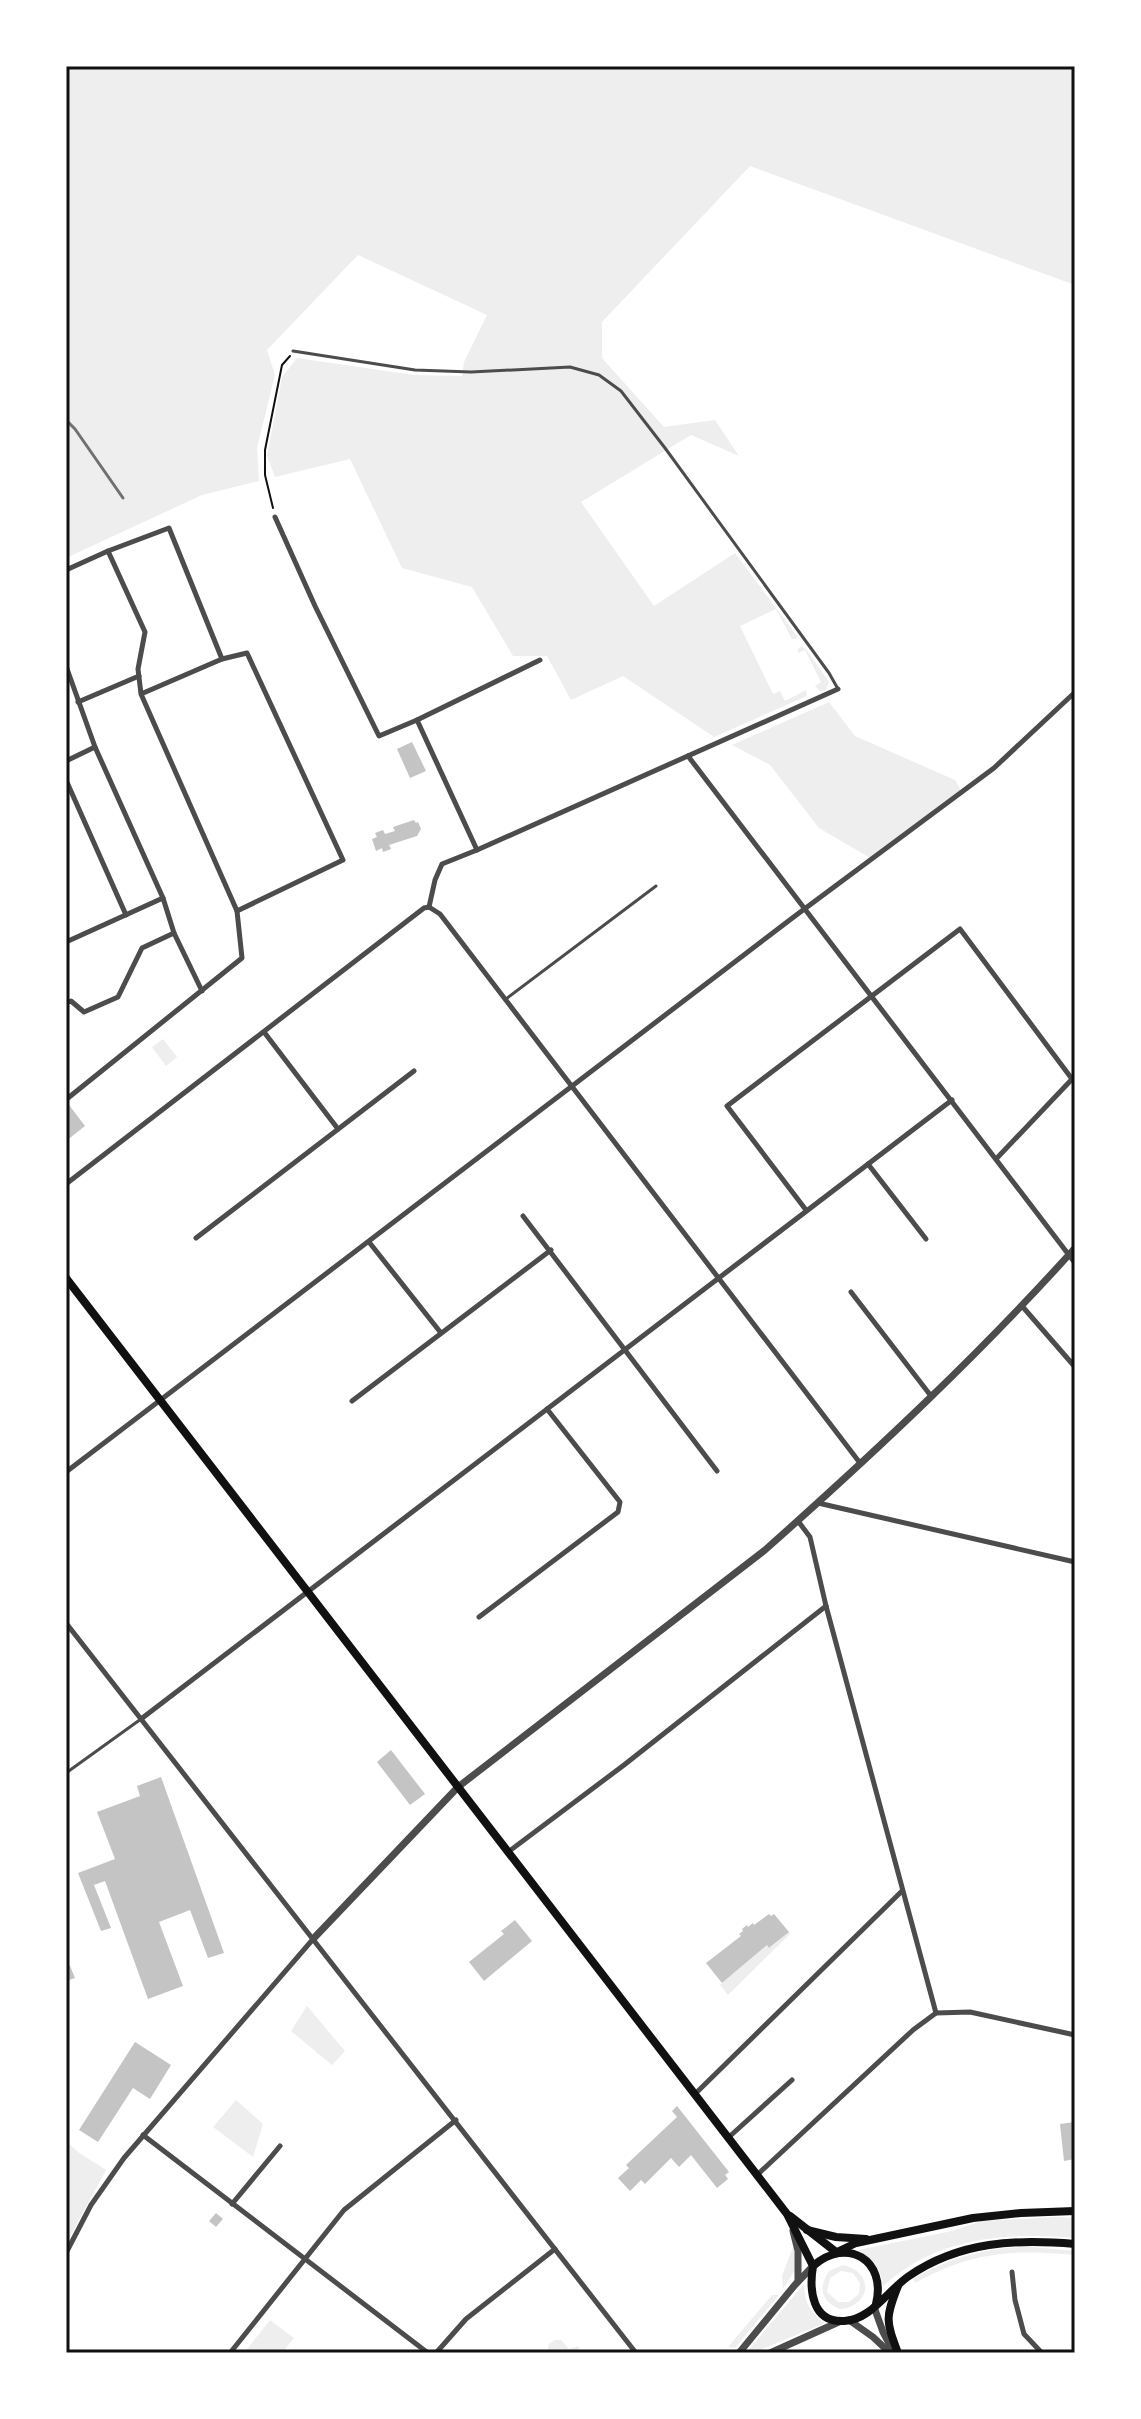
<svg xmlns="http://www.w3.org/2000/svg" width="1141" height="2419" font-family="Mulish,sans-serif">
<style>
.green{fill:#eee;fill-rule:evenodd}
.building{fill:#c4c4c4}
.lines{fill:none;stroke-linecap:round;stroke-linejoin:round}
.path{stroke:#111;stroke-width:2}
.service{stroke:#4c4c4c;stroke-width:3}
.minor{stroke:#4c4c4c;stroke-width:5}
.tertiary{stroke:#4c4c4c;stroke-width:7}
.secondary{stroke:#111;stroke-width:8}
.rail{stroke:#707070;stroke-width:3}
.neatline{fill:none;stroke:#111;stroke-width:3}
</style>
<rect width="100%" height="100%" fill="#fff"/>
<g class="green">
<path d="M 66,66 L 1075,66 L 1075,285 L 750,166 L 602,322 L 602,358 L 664,427 L 715,420 L 739,456 L 691,435 L 581,502 L 654,606 L 735,553 L 797,636 L 796,639 L 792,639 L 776,609 L 740,626 L 773,694 L 780,691 L 785,701 L 806,690 L 807,696 L 714,737 L 623,676 L 571,700 L 547,656 L 513,656 L 472,587 L 402,568 L 350,459 L 275,477 L 267,456 L 282,377 L 297,358 L 414,375 L 462,376 L 464,362 L 487,315 L 358,255 L 267,350 L 275,375 L 257,448 L 259,481 L 202,495 L 66,558 Z"/>
<path d="M 801,647 L 806,649 L 829,682 L 826,690 L 820,691 L 815,686 L 821,682 L 805,650 L 798,653 L 798,649 Z"/>
<path d="M 829,702 L 855,736 L 955,780 L 962,792 L 872,859 L 819,828 L 770,765 L 732,745 Z"/>
<path d="M 163,1039 L 177,1057 L 166,1066 L 152,1047 Z"/>
<path d="M 789,1932 L 790,1934 L 728,1995 L 720,1985 L 767,1945 L 770,1948 Z"/>
<path d="M 307,2006 L 345,2051 L 332,2065 L 291,2031 Z"/>
<path d="M 236,2100 L 263,2124 L 253,2157 L 213,2127 Z"/>
<path d="M 66,2141 L 78,2152 L 106,2170 L 66,2244 Z"/>
<path d="M 1055,2217 L 1075,2218 L 1075,2238 C 1005,2232 937,2237 883,2286 C 881,2269 873,2259 858,2250 L 952,2231 L 982,2221 Z"/>
<path d="M 794,2244 L 795,2270 L 783,2289 L 782,2276 Z"/>
<path d="M 1032,2247 L 1075,2251 L 1075,2255 C 1014,2249 970,2252 915,2283 L 913,2279 C 950,2257 989,2247 1032,2247 Z"/>
<path d="M 843,2265 C 875,2272 871,2306 840,2309 C 821,2302 818,2287 829,2271 ZM 841,2271 L 853,2273 L 860,2283 L 859,2294 L 849,2302 L 838,2302 L 827,2292 L 830,2278 Z"/>
<path d="M 804,2284 C 804,2301 810,2314 825,2323 L 753,2353 L 746,2353 Z"/>
<path d="M 772,2295 L 779,2295 L 735,2348 L 728,2347 Z"/>
<path d="M 270,2320 L 294,2338 L 282,2353 L 244,2353 Z"/>
<path d="M 555,2340 L 561,2340 L 569,2349 L 578,2346 L 581,2353 L 547,2353 L 549,2344 Z"/>
</g>
<g class="building">
<path d="M 412,742 L 426,771 L 410,778 L 397,749 Z"/>
<path d="M 414,820 L 416,823 L 418,822 L 421,829 L 417,836 L 389,845 L 391,849 L 383,852 L 382,848 L 376,851 L 372,839 L 377,837 L 375,833 L 383,830 L 385,834 L 395,831 L 393,827 Z"/>
<path d="M 66,1101 L 85,1126 L 66,1141 Z"/>
<path d="M 391,1750 L 425,1794 L 410,1805 L 377,1762 Z"/>
<path d="M 161,1777 L 224,1953 L 208,1958 L 190,1910 L 159,1922 L 183,1986 L 148,1999 L 105,1881 L 94,1885 L 111,1928 L 101,1931 L 78,1873 L 115,1859 L 97,1812 L 140,1796 L 137,1786 Z"/>
<path d="M 769,1914 L 771,1916 L 774,1914 L 789,1932 L 769,1948 L 767,1945 L 722,1983 L 706,1963 L 741,1936 L 739,1934 L 743,1931 L 742,1929 L 747,1925 L 748,1927 L 753,1923 L 754,1925 Z"/>
<path d="M 515,1920 L 532,1941 L 484,1981 L 469,1962 L 504,1934 L 501,1931 Z"/>
<path d="M 66,1956 L 75,1978 L 66,1981 Z"/>
<path d="M 135,2042 L 171,2065 L 150,2099 L 133,2088 L 98,2142 L 79,2130 Z"/>
<path d="M 677,2106 L 729,2172 L 725,2175 L 728,2179 L 717,2188 L 691,2155 L 679,2167 L 671,2158 L 645,2184 L 641,2180 L 630,2191 L 618,2178 L 629,2168 L 626,2165 L 677,2117 L 672,2111 Z"/>
<path d="M 1075,2122 L 1075,2159 L 1064,2161 L 1060,2124 Z"/>
<path d="M 216,2213 L 223,2219 L 216,2227 L 209,2221 Z"/>
</g>
<g class="lines">
<path class="path" d="M 273,508 L 265,475 L 265,450 L 282,365 L 290,356"/>
<g class="service">
<path d="M 293,351 L 415,370 L 471,372 L 570,367 L 599,375 L 621,391 L 665,448 L 829,673 L 838,689"/>
<path d="M 506,999 L 656,886"/>
<path d="M 66,1773 L 141,1719"/>
</g>
<g class="minor">
<path d="M 275,517 L 315,606 L 379,736 L 417,720 L 477,850"/>
<path d="M 108,551 L 145,632 L 138,669 L 141,694 L 237,911 L 343,860 L 247,653 L 222,659 L 141,694"/>
<path d="M 66,570 L 108,551 L 169,528 L 222,659"/>
<path d="M 66,666 L 95,747 L 163,898 L 174,933 L 202,991"/>
<path d="M 78,702 L 139,676"/>
<path d="M 417,720 L 540,660"/>
<path d="M 688,756 L 1075,1263"/>
<path d="M 66,761 L 95,747"/>
<path d="M 66,780 L 126,915"/>
<path d="M 429,907 L 440,914 L 860,1463"/>
<path d="M 429,907 L 435,880 L 442,864 L 477,850 L 838,689"/>
<path d="M 66,942 L 163,898"/>
<path d="M 66,1003 L 71,1001 L 84,1012 L 118,997 L 142,948 L 174,933"/>
<path d="M 264,1032 L 338,1129"/>
<path d="M 66,1093 L 68,1098 L 242,958 L 237,911"/>
<path d="M 997,1158 L 1075,1076"/>
<path d="M 868,1164 L 926,1239"/>
<path d="M 66,1184 L 424,908 L 429,907"/>
<path d="M 806,1210 L 727,1106 L 960,929 L 1072,1079"/>
<path d="M 523,1216 L 717,1471"/>
<path d="M 196,1238 L 414,1071"/>
<path d="M 369,1242 L 441,1333"/>
<path d="M 851,1292 L 931,1396"/>
<path d="M 1022,1306 L 1075,1367"/>
<path d="M 352,1401 L 551,1250"/>
<path d="M 66,1472 L 795,916 L 994,768 L 1072,695"/>
<path d="M 818,1503 L 1075,1562"/>
<path d="M 798,1521 L 810,1537 L 826,1606 L 936,2013 L 970,2012 L 1075,2035"/>
<path d="M 479,1617 L 618,1512 L 620,1502 L 547,1409"/>
<path d="M 66,1623 L 636,2353"/>
<path d="M 141,1719 L 952,1100"/>
<path d="M 508,1852 L 624,1765 L 826,1606"/>
<path d="M 695,2094 L 902,1891"/>
<path d="M 143,2135 L 428,2353"/>
<path d="M 729,2137 L 792,2080"/>
<path d="M 757,2175 L 913,2030 L 936,2013"/>
<path d="M 232,2204 L 280,2146"/>
<path d="M 66,2253 L 91,2205 L 124,2158 L 314,1938"/>
<path d="M 1012,2272 L 1015,2300 L 1024,2334 L 1042,2353"/>
<path d="M 230,2353 L 344,2210 L 456,2120"/>
<path d="M 436,2353 L 466,2319 L 555,2249"/>
</g>
<g class="tertiary">
<path d="M 314,1938 L 458,1787 L 765,1550 C 873,1454 979,1355 1075,1248"/>
<path d="M 793,2231 L 798,2251 L 798,2281"/>
<path d="M 874,2307 L 883,2332 L 893,2351"/>
<path d="M 849,2320 L 873,2337 L 890,2353"/>
<path d="M 739,2353 L 794,2286 L 813,2266"/>
<path d="M 770,2353 L 841,2321"/>
</g>
<g class="secondary">
<path d="M 66,1278 L 787,2214 L 813,2266"/>
<path d="M 790,2216 L 836,2252"/>
<path d="M 807,2230 L 836,2237 L 866,2239"/>
<path d="M 837,2252 L 856,2243 L 973,2218 L 1021,2213 L 1075,2211"/>
<path d="M 876,2304 C 887,2260 847,2236 813,2266 C 809,2290 812,2323 844,2321 C 871,2320 888,2290 909,2276 C 960,2241 1016,2239 1075,2244"/>
<path d="M 898,2353 C 886,2321 885,2318 898,2286"/>
</g>
<path class="rail" d="M 66,420 L 75,429 L 123,498"/>
</g>
<rect width="1141" height="2419" fill="none" stroke="#ffffff" stroke-width="136"/>
<rect x="68" y="68" width="1005" height="2283" class="neatline"/>
</svg>
